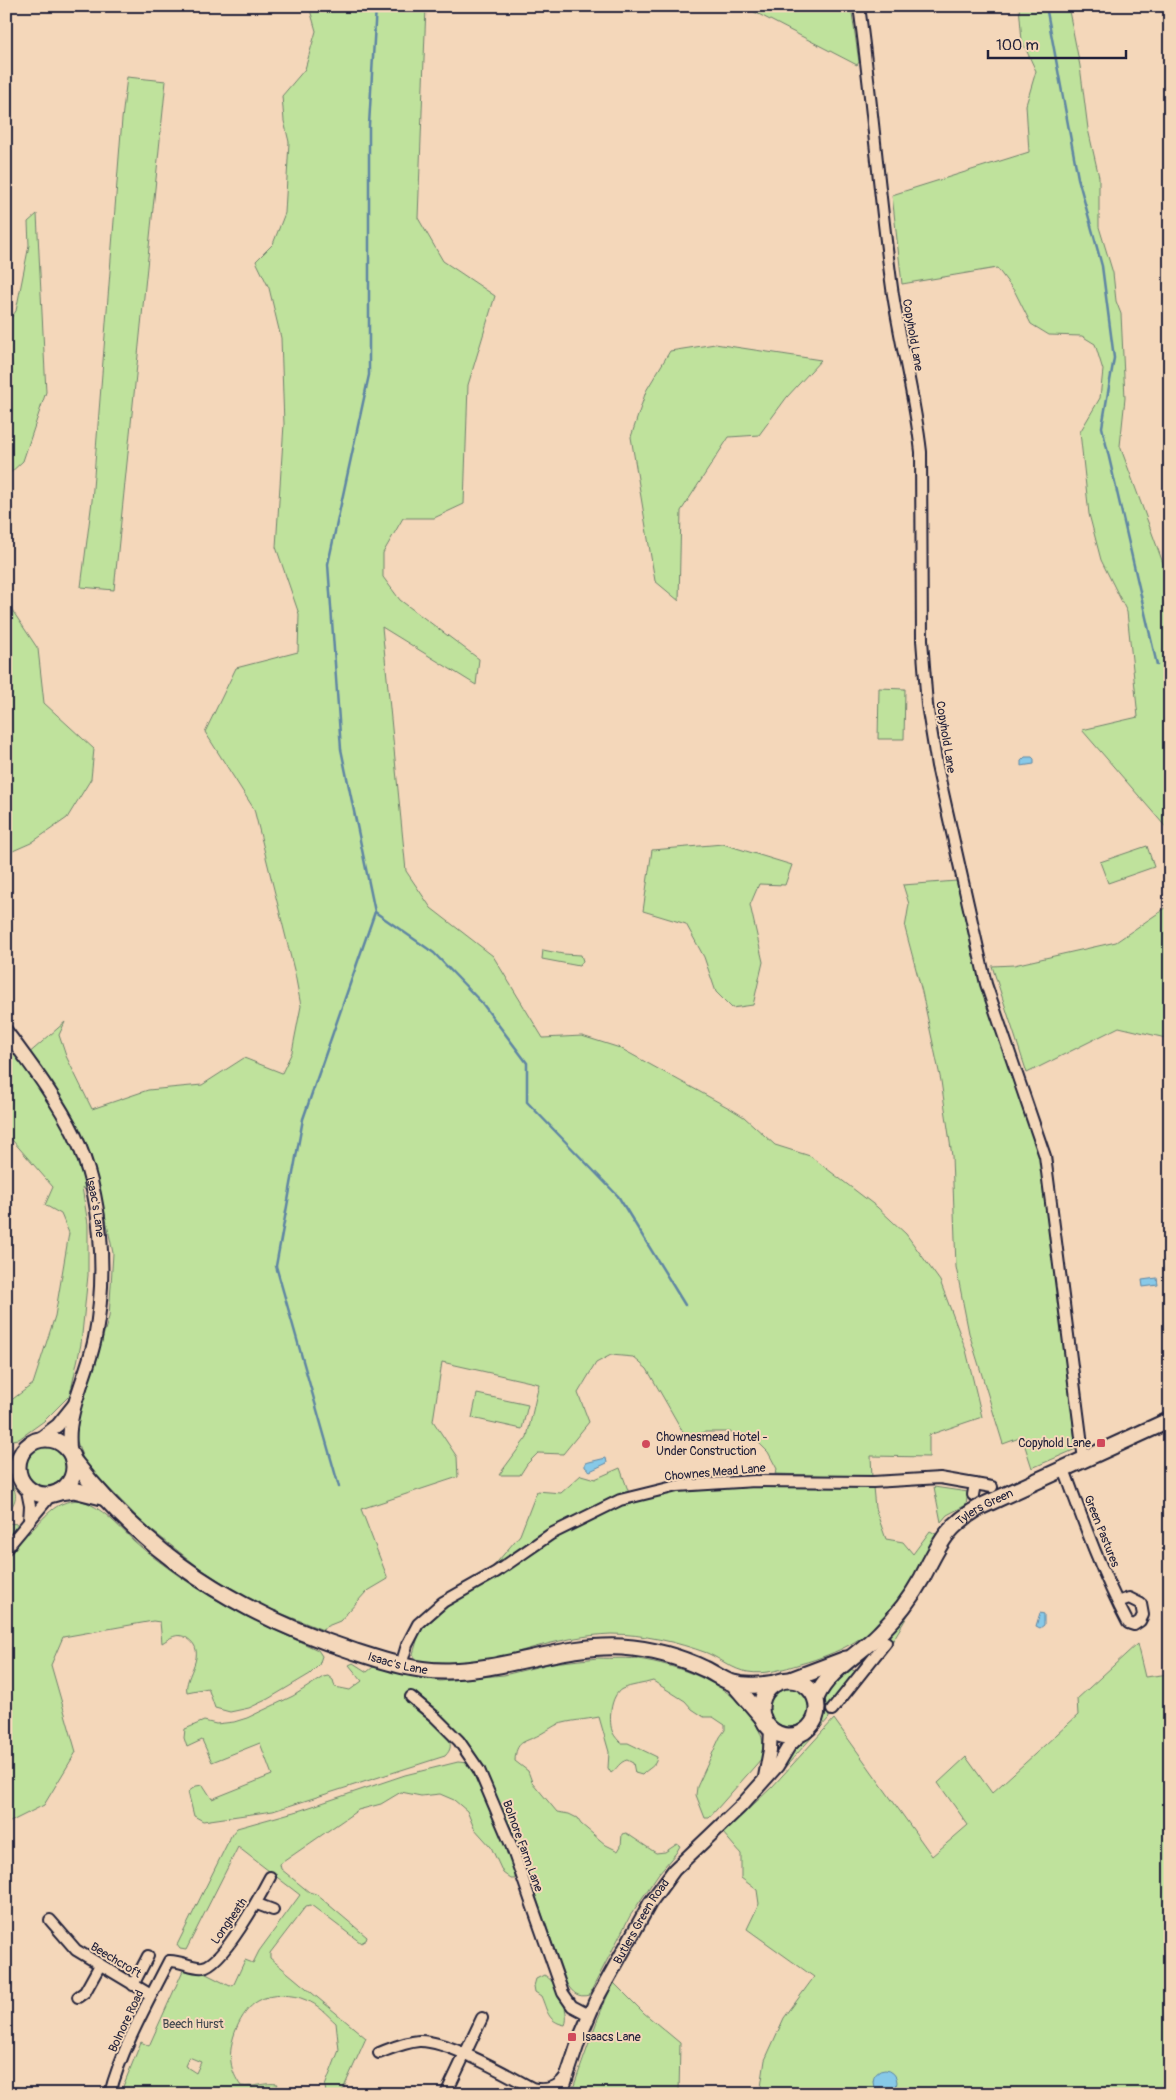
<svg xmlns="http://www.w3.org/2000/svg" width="1176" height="2100" font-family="Pangolin,sans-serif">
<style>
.green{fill:#bfe29c;stroke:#70826c;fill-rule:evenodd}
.water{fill:#87c9e8;stroke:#5f86a3}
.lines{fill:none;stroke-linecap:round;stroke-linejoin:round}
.stream{stroke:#5f86a3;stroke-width:2.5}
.minor-casing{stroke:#22223b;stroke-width:14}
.major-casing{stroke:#22223b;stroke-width:16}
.highway-casing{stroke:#22223b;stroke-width:19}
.minor{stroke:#f4d7ba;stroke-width:10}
.major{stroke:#f4d7ba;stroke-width:12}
.highway{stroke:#f4d7ba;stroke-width:15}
.poi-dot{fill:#d1495b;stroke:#f4d7ba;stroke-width:2}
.labels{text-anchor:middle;stroke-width:4;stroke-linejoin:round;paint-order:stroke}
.street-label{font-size:12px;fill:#22223b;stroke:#f4d7ba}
.poi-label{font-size:12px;fill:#22223b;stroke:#f4d7ba;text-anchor:start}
.park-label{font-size:12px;fill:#41484e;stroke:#f4d7ba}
</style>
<rect width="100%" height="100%" fill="#f4d7ba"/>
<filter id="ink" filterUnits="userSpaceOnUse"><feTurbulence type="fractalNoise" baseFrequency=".02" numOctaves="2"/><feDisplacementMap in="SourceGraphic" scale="10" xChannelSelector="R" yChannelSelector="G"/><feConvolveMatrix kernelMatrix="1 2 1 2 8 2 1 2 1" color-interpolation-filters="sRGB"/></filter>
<g filter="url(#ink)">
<g class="green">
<path d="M 309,6 L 426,6 L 418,218 L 443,261 L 495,296 L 468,385 L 464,504 L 434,518 L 403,518 L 383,553 L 383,577 L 400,600 L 479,659 L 476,685 L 382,627 L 406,871 L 431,908 L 493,956 L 543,1038 L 582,1036 L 620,1048 L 731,1109 L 744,1117 L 775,1145 L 810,1156 L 877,1207 L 906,1234 L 940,1281 L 966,1350 L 982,1417 L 929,1435 L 929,1457 L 871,1456 L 872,1477 L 775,1474 L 777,1469 L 768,1452 L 754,1438 L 730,1432 L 705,1432 L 687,1439 L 647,1369 L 633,1357 L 611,1355 L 596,1363 L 578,1393 L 589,1422 L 563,1454 L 538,1453 L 527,1464 L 520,1475 L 499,1475 L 527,1437 L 539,1384 L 442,1362 L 433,1421 L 457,1457 L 458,1477 L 361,1509 L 388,1579 L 366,1592 L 340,1621 L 325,1627 L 323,1630 L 268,1608 L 240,1594 L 201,1569 L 145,1525 L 85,1464 L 75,1436 L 80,1411 L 109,1317 L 113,1253 L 103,1205 L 82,1187 L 88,1224 L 88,1275 L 81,1344 L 70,1395 L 44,1421 L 19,1439 L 6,1441 L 6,1404 L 33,1384 L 55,1316 L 69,1233 L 61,1214 L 45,1205 L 53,1187 L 6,1133 L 6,1043 L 19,1062 L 65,1022 L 59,1035 L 66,1056 L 92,1109 L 148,1090 L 202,1085 L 244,1058 L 282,1073 L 292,1052 L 301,1006 L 295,974 L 254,809 L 205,732 L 236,668 L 298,652 L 299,614 L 276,547 L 284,424 L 281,338 L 269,288 L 256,261 L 273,244 L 285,213 L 289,142 L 284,121 L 282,96 L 305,69 L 316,31 Z"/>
<path d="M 743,6 L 851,6 L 859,62 L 857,65 Z"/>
<path d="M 1019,6 L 1068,6 L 1080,66 L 1088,129 L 1099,177 L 1099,227 L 1113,273 L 1116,301 L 1121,314 L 1125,398 L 1120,446 L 1170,582 L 1170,832 L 1082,730 L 1138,717 L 1127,612 L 1101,560 L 1089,514 L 1080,432 L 1100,398 L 1103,370 L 1095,344 L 1082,336 L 1049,335 L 1031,324 L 1015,292 L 997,268 L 902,284 L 892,195 L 1029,152 L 1026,105 L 1036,71 L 1022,41 Z"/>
<path d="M 127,77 L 166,81 L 114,590 L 81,587 L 92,501 L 122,119 Z"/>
<path d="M 37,214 L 46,392 L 23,461 L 7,476 L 6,479 L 6,324 L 16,311 L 29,245 L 28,222 Z"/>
<path d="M 715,344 L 821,360 L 787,397 L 759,435 L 729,437 L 681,511 L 679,601 L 655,581 L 631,437 L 646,391 L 670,351 Z"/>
<path d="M 6,601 L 38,649 L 44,703 L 94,749 L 91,779 L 67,818 L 31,843 L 6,854 Z"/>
<path d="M 879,688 L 905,689 L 904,739 L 878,739 Z"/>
<path d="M 723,844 L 792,865 L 785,885 L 759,884 L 750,905 L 763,962 L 753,1005 L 732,1008 L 716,992 L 704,957 L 686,924 L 643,911 L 652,850 Z"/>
<path d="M 1147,846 L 1154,867 L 1108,883 L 1100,862 Z"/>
<path d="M 957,881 L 978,967 L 996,1031 L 1041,1157 L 1076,1449 L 1032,1468 L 1022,1437 L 1003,1444 L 969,1333 L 956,1267 L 952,1156 L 941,1081 L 922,992 L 905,928 L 909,904 L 903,885 Z"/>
<path d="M 1170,905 L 1170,1039 L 1119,1027 L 1027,1073 L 992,966 L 1014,965 L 1116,942 Z"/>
<path d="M 543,950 L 563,954 L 581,955 L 583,961 L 579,966 L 542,959 Z"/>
<path d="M 477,1394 L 528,1405 L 522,1429 L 472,1418 Z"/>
<circle cx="46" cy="1467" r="22"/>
<path d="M 620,1468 L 629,1493 L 755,1485 L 873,1487 L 875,1508 L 886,1539 L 903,1542 L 913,1554 L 930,1531 L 936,1534 C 901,1605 880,1642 800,1664 C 784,1669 764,1675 748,1672 C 733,1670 721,1659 707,1653 C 677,1642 643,1634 611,1634 C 585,1635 557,1641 532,1648 C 518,1651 504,1658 489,1661 C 465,1664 441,1662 417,1661 L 413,1654 L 420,1631 L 450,1605 L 501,1573 L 493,1567 L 520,1535 L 537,1491 L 561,1493 L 581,1475 L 595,1479 Z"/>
<path d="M 6,1479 C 18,1489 19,1502 6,1512 Z"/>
<path d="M 934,1487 L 968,1492 L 966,1505 L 947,1515 L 941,1522 Z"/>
<path d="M 80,1500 C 102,1507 118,1526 134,1541 C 148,1554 164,1565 179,1576 C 223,1607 270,1628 318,1650 L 322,1656 L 319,1665 L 310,1674 L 268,1699 L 249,1708 L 230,1712 L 215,1708 L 208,1688 L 187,1692 C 183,1676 210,1653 187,1638 C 177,1632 170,1638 162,1643 L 160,1622 L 153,1621 L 63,1637 L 51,1665 L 76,1752 L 44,1805 L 6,1824 L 6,1555 L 26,1532 L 28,1534 C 46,1517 53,1501 80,1500 Z"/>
<path d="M 6,1523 L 19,1524 L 6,1540 Z"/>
<path d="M 924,1588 L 892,1642 L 888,1642 L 867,1660 L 865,1659 L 866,1655 Z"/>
<path d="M 1137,1644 L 1145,1677 L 1170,1674 L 1170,2094 L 760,2094 L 765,2060 L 784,2018 L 814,1977 L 747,1929 L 759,1904 L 757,1890 L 741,1878 L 741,1854 L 723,1833 L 772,1787 L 834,1719 L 932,1856 L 968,1825 L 938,1783 L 966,1757 L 992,1793 L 1078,1715 L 1077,1699 Z"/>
<path d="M 598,1658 C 613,1659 629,1657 644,1660 C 686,1667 747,1691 761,1735 C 764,1742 762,1751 762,1758 L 709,1818 L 705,1818 L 696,1795 L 697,1787 L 720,1737 L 725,1730 L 725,1725 L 713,1717 L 704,1717 L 692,1709 L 685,1701 L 653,1681 C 644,1684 631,1685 622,1689 C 610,1695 608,1723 613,1733 C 615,1737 618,1740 621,1743 L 628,1743 L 657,1757 C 656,1767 648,1768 642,1775 L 635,1773 L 633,1763 L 627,1760 C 619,1762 617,1769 611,1773 L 608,1768 L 609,1752 L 599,1717 C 585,1720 571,1720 556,1725 C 550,1728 545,1732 539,1735 C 524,1743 516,1740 515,1761 L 528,1771 L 532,1782 L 557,1812 L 569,1814 L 577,1818 L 581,1824 L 606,1845 L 618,1851 L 621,1846 L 622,1834 L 626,1833 L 656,1853 L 665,1852 L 677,1844 L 680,1846 L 676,1853 L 659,1873 L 630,1916 L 589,1995 C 578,1998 573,1993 567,1984 L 511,1826 L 504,1819 L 471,1749 L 456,1731 L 448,1736 C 451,1745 452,1749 445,1756 L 273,1811 L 203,1821 L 194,1816 L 188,1792 L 196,1786 L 203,1785 L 212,1799 L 272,1775 L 260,1743 L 212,1762 L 202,1740 L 187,1747 L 184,1738 L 185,1729 L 204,1721 L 216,1724 L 234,1722 L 247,1718 L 293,1696 L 323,1677 L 328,1676 L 333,1680 L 335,1687 L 350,1690 L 362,1681 L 349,1665 L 353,1663 L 367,1672 L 373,1667 L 440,1681 L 504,1675 L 553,1663 Z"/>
<path d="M 848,1669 L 851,1669 L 856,1672 L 828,1711 L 829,1718 L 780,1773 C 785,1753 810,1742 819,1725 C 825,1715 824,1702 826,1690 Z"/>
<circle cx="789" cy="1707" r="20"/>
<path d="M 458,1762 L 468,1763 C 480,1788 517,1855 515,1879 L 511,1879 L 503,1873 L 491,1847 L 474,1828 L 467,1811 L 454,1800 L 440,1794 L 421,1796 L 401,1792 L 381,1804 L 358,1810 L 280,1864 L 281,1869 L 309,1892 L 316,1894 L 367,1937 L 366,1940 L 361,1943 L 311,1905 L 306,1906 L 270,1953 L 270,1958 L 366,2038 L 341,2094 L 326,2094 L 325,2086 L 339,2050 L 336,2023 C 327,2015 318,2004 306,2000 C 293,1994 271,1993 258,2001 C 240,2011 228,2043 231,2062 C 232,2071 236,2079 241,2086 C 254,2088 265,2082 278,2084 L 273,2094 L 120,2094 L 141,2042 L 149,2046 L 185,1966 L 188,1965 L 230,1986 L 234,1984 L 245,1960 L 253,1963 L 259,1951 L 300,1895 L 238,1847 L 186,1950 L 180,1949 L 177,1945 L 232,1834 L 237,1828 L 301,1810 L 405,1775 ZM 189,2057 L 201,2062 L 196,2073 L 185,2066 Z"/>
<path d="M 544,1975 C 556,1980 571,2013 565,2025 C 547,2022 547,2009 541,1996 L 535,1992 L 534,1986 L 536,1979 Z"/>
<path d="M 613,1982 L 644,2013 L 680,2043 L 679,2094 L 571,2094 L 597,2021 Z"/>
</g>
<g class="water">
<path d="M 1025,757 L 1032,757 L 1034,759 L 1034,764 L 1021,766 L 1021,761 Z"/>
<path d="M 1157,1278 L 1158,1285 L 1143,1287 L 1142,1280 Z"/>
<path d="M 606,1458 L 607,1463 L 590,1471 L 585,1467 L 585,1463 Z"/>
<path d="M 1040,1613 L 1044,1614 L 1044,1625 L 1040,1628 L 1036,1626 Z"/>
<circle cx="885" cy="2082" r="12"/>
</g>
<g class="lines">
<g class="stream">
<path d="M 1046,6 L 1078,178 L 1102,266 L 1114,358 L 1102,427 L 1157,665"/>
<path d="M 375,912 L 434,953 L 482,1003 L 527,1063 L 527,1102 L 618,1196 L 685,1305"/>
<path d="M 339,1487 L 276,1266 L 303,1119 L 375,912 L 341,749 L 328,564 L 369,375 L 369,125 L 376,6"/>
</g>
<defs>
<g id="minor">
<path d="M 859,6 C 872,100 879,194 892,288 C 900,343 915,397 921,452 L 922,640 L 927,705 L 937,766 L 986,984 L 1045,1156 L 1084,1460"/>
<path d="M 1064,1469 C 1083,1521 1102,1574 1128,1623 L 1134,1625 L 1140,1621 L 1143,1615 L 1141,1604 L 1129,1598 L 1118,1602"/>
<path d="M 26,1486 L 30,1506 L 29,1521"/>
<path d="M 973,1495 L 975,1484"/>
<path d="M 6,1549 L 51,1495"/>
<path d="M 401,1665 L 407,1645 L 418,1624 L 443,1602 L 496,1572 L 551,1534 L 620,1500 L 677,1486 L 755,1481 L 873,1482 L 940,1478 L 992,1487"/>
<path d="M 411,1697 L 435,1717 L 459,1741 L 479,1770 L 511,1845 L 563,1993 L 572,2006 L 589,2015"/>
<path d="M 832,1710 L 886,1642"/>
<path d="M 257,1904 L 273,1910"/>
<path d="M 50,1920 L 76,1950 L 151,1995"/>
<path d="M 133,1985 L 148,1956"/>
<path d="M 78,1997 L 85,1992 L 100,1965"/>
<path d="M 379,2053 C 392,2048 405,2042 419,2041 C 447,2040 506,2074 532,2088 C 545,2091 558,2088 565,2077"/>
<path d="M 110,2094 C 120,2052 149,2000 169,1961 C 180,1960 194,1969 203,1967 C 223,1964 260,1896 270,1877"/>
<path d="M 446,2094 L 482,2018"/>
</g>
<g id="major">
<path id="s1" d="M 6,1031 C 31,1065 57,1099 75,1136 C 103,1196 107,1274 95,1338 C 89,1369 73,1398 70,1429 C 69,1437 70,1445 70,1452"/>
<path d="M 37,1441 L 58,1425 L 74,1405"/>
<path d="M 765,1777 L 770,1750 L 771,1729"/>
<path id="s2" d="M 561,2094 L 580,2037 L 595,2002 L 650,1903 L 674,1870 L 740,1807 L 777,1766 L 789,1746 L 802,1733"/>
</g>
<g id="highway">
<circle cx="46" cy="1467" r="28"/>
<path id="s3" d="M 73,1460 C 147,1556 239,1614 353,1651 C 384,1661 416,1672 448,1671 C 508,1670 562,1644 622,1647 C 651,1649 680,1657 705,1669 C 714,1673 724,1681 733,1683 C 747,1687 762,1685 776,1683"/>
<path d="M 59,1492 L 74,1490 L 102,1497"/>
<path d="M 793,1679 L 846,1659"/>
<circle cx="789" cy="1708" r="28"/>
<path d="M 733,1683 L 763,1718"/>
<path id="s4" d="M 816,1698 C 829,1669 859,1655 880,1633 C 896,1617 911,1598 922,1578 C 940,1543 946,1526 982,1506 L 1170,1420"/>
</g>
</defs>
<use href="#minor" class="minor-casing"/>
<use href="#major" class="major-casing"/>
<use href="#highway" class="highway-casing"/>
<use href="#minor" class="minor"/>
<use href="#major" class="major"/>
<use href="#highway" class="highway"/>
</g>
</g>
<g class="poi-dot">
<rect x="1096" y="1438" width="10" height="10" rx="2.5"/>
<circle cx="646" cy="1444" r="5"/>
<rect x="567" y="2032" width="10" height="10" rx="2.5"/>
</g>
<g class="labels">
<g class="street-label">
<text transform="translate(913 335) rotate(80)" y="4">Copyhold Lane</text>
<text transform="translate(946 737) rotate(81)" y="4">Copyhold Lane</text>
<text dy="4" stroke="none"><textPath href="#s1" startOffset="200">Isaac's Lane</textPath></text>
<text transform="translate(715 1472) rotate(-5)" y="4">Chownes Mead Lane</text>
<text dy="4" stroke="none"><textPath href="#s4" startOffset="259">Tylers Green</textPath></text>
<text transform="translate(1102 1531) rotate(68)" y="4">Green Pastures</text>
<text dy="4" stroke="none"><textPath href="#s3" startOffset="391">Isaac's Lane</textPath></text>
<text transform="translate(523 1846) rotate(70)" y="4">Bolnore Farm Lane</text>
<text transform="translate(229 1921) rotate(-55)" y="4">Longheath</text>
<text dy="4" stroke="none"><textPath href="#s2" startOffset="191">Butlers Green Road</textPath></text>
<text transform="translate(116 1960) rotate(31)" y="4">Beechcroft</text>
<text transform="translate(126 2021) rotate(-65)" y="4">Bolnore Road</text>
</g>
<g class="poi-label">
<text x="656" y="1441">Chownesmead Hotel -<tspan x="656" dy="14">Under Construction</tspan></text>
<text x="1091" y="1447" text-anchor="end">Copyhold Lane</text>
<text x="582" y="2041">Isaacs Lane</text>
</g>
<g class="park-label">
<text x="193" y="2028">Beech Hurst</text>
</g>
</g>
<rect width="1176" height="2100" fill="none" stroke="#f4d7ba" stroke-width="25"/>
<rect x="12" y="12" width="1151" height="2075" fill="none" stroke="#22223b" stroke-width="2" filter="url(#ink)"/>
<path d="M988 50v8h138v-8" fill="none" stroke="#22223b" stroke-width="2.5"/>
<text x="996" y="50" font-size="15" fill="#22223b" stroke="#f4d7ba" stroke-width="4" paint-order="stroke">100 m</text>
</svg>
